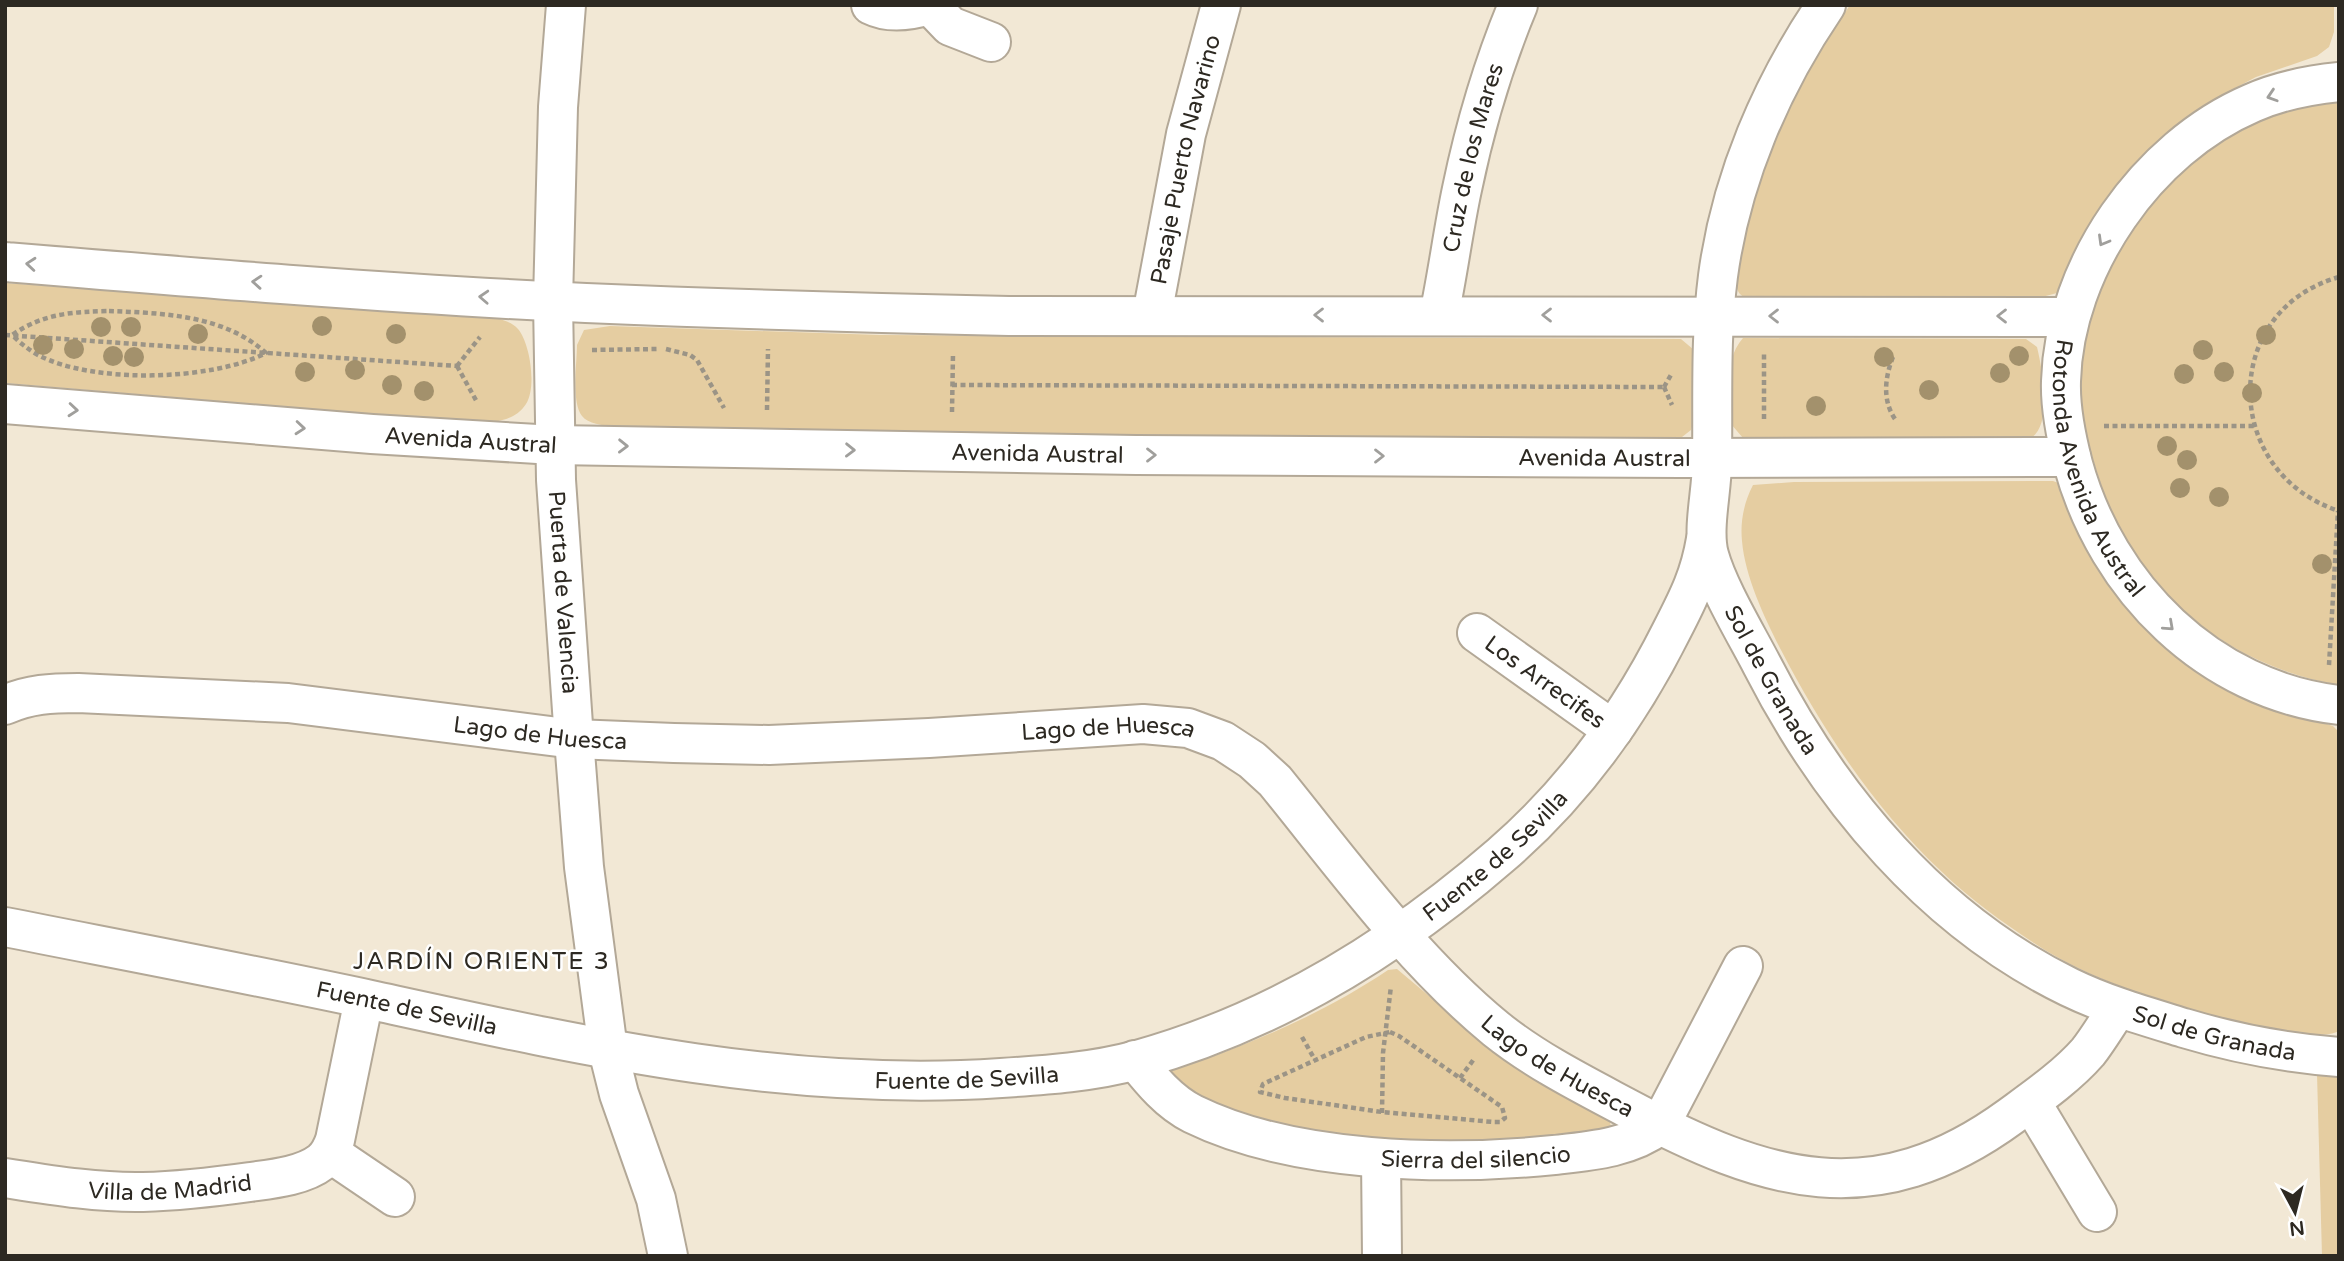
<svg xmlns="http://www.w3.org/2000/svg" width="2344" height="1261" font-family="'Varela Round',sans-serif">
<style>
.green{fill:#e5cda1}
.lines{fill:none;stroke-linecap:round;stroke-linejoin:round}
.street-casing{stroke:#b3a897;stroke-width:42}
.secondary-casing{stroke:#b3a897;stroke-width:42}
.path{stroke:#9b9486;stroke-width:4.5;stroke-dasharray:5 3.5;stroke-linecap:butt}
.street{stroke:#fff;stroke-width:38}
.secondary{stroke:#fff;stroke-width:38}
.tree{fill:#a3916c}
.oneway{stroke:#a09f9c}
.labels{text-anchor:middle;stroke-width:5;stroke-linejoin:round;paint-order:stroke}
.street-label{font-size:23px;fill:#2d2922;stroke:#fff}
.neighbourhood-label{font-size:24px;letter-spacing:2px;fill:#2d2922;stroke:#fff}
</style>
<rect width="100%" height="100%" fill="#f2e8d5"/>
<g class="green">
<path d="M 1850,5 L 2334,5 L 2334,32 L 2329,47 L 2317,56 L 2256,77 L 2209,102 L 2154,147 L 2065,286 L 2057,293 L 2042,297 L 1765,302 C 1757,301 1746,301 1740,294 C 1723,275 1764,160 1774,135 C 1793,89 1823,46 1850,5 Z"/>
<path d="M 2339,102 L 2339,685 C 2215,663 2126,580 2093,459 C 2086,434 2080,407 2081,381 C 2083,272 2160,168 2257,122 C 2283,110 2311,106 2339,102 Z"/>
<path d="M 5,283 L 498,318 C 505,321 513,323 518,329 C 530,343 537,387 526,404 C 515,421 496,422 477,423 L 5,383 Z"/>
<path d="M 610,326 L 880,335 L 1681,339 L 1694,350 L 1694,421 L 1691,430 L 1682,437 C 1326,439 969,432 613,427 C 603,425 588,424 582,416 C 571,402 577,362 577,345 L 584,330 Z"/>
<path d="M 1743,338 L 2026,339 L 2037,347 C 2042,368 2053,424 2031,438 L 1743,438 L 1731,424 C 1730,397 1723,360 1743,338 Z"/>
<path d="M 2053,481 L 2061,484 L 2081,531 L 2309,718 L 2333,726 L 2339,732 L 2339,1031 C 2319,1042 2247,1027 2225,1020 C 2160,1001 2091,981 2034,943 C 2002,922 1970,899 1942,872 C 1875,809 1823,731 1781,650 C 1765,619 1745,577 1742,541 C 1740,522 1744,502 1753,485 L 1794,482 Z"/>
<path d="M 1397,969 L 1497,1053 L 1603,1113 L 1610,1122 L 1612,1133 L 1408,1149 L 1222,1113 L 1165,1073 C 1242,1048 1320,1016 1388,970 Z"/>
<path d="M 2317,1074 L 2339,1077 L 2339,1256 L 2322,1256 Z"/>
</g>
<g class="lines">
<defs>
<g id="street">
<path id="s1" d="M 566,5 L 558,107 L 553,301 L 556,480 L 574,739 L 584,867 L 608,1050 L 619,1094 L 656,1199 L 668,1256"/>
<path d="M 871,5 C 889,14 910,11 929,5"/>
<path d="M 930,5 L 950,26 L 991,42"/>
<path id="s2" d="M 1826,5 C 1771,86 1731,179 1718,276 C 1710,338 1713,400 1712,462 C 1712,491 1702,529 1709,555 C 1718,588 1746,634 1762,665 C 1830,798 1933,921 2069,987 C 2106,1005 2145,1016 2184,1028 C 2234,1043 2286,1053 2339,1057"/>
<path id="s3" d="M 1152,315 L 1186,134 L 1221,5"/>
<path id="s4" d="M 1439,315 C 1448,273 1453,231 1462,189 C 1475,126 1493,65 1518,5"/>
<path id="s5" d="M 1477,633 L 1613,730"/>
<path id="s6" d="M 5,705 C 29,694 52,693 78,693 L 288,703 L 574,739 L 674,743 L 769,745 L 929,738 L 1143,724 L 1188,728 L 1223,741 L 1252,760 L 1275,781 C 1343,865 1412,960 1496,1029 C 1536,1061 1582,1084 1627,1108 C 1766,1182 1874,1216 2011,1116 C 2037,1097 2067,1076 2088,1052 C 2099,1038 2108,1022 2118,1008"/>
<path id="s7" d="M 5,927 C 127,951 249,974 371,1000 C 578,1045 787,1093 1001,1078 C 1047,1075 1093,1072 1137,1060 C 1274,1022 1395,947 1501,855 C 1574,792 1630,714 1672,630 C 1689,597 1700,575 1706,539"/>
<path id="s8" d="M 1135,1060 C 1152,1081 1169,1102 1193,1114 C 1293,1163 1445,1166 1554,1155 C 1591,1151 1630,1148 1660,1125 L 1743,966"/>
<path d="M 2031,1102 L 2097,1212"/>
<path d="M 330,1153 L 395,1197"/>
<path d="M 1381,1158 L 1382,1256"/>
<path id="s9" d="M 5,1178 C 50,1185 98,1193 143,1192 C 179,1191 214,1187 250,1182 C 272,1179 303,1176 321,1162 C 329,1156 332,1149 335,1140 L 364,999"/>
</g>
<g id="secondary">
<path id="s10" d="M 2339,82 C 2309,85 2279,91 2252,103 C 2147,148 2064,267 2061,381 C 2060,409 2066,437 2073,464 C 2107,588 2209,690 2339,705"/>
<path d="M 5,262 C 199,278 392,294 586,303 C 727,309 868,313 1009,316 L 2070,317"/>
<path id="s11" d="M 5,404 L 372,434 L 554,445 L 1136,455 L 1682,458 L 2071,457"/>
</g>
</defs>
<use href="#street" class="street-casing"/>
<use href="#secondary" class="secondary-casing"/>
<g class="path">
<path d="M 2339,277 C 2219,311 2222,473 2339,511"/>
<path d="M 109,311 C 163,313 224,315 266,353 C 211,381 93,384 38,355 C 28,349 20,343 12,335 C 44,313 72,312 109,311 Z"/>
<path d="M 5,335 L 457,366"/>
<path d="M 666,349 L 690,355 L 697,360 L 724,408"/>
<path d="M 592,350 L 657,349"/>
<path d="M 1893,357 C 1885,377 1882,400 1895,419"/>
<path d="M 457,366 L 480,337"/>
<path d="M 457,366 L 477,402"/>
<path d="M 952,385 L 1664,387"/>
<path d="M 1664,387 L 1672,405"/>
<path d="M 1664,387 L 1672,373"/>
<path d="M 767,410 L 768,349"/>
<path d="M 952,412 L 953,354"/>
<path d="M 1764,419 L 1764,354"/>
<path d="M 2104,426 L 2254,426"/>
<path d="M 2329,665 L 2338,511"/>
<path d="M 1390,1032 L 1399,1036 L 1502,1107 L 1505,1118 L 1500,1122 L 1493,1122 L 1382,1112 L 1285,1098 L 1260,1092 L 1263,1084 L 1366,1037 Z"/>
<path d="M 1302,1037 L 1315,1060"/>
<path d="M 1460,1078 L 1474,1059"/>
<path d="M 1382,1113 L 1383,1053 L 1391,986"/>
</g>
<use href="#street" class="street"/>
<use href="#secondary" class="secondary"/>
</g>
<g class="tree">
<circle cx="322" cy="326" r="10"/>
<circle cx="101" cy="327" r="10"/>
<circle cx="131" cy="327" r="10"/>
<circle cx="198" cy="334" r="10"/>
<circle cx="396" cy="334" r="10"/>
<circle cx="2266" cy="335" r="10"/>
<circle cx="43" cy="345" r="10"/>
<circle cx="74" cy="349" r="10"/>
<circle cx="2203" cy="350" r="10"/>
<circle cx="113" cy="356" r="10"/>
<circle cx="2019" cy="356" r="10"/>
<circle cx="134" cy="357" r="10"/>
<circle cx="1884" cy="357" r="10"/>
<circle cx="355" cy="370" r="10"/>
<circle cx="305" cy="372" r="10"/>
<circle cx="2224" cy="372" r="10"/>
<circle cx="2000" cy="373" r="10"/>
<circle cx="2184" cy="374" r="10"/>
<circle cx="392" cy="385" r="10"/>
<circle cx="1929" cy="390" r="10"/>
<circle cx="424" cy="391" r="10"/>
<circle cx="2252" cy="393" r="10"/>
<circle cx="1816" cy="406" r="10"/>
<circle cx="2167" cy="446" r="10"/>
<circle cx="2187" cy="460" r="10"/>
<circle cx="2180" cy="488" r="10"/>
<circle cx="2219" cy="497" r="10"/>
<circle cx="2322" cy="564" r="10"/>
</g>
<defs><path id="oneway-chevron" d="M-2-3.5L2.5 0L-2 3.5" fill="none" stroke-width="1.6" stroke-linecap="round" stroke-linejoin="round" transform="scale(1.75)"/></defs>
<g class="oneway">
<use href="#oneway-chevron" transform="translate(2272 96) rotate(162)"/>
<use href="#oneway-chevron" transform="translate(2103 241) rotate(120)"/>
<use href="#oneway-chevron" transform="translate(31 264) rotate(-175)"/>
<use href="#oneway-chevron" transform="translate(257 282) rotate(-176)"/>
<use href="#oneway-chevron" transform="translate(484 297) rotate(-177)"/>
<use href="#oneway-chevron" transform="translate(1319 315) rotate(180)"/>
<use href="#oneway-chevron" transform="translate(1547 315) rotate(-180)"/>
<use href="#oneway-chevron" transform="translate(1774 316) rotate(-180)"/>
<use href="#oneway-chevron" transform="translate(2002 316) rotate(-180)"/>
<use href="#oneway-chevron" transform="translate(73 410) rotate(5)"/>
<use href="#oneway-chevron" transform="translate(300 428) rotate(5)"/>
<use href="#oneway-chevron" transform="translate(623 446) rotate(1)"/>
<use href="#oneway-chevron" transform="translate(850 450) rotate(1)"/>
<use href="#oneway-chevron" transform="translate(1151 455)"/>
<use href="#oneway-chevron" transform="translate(1379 456)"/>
<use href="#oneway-chevron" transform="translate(2169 626) rotate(42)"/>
</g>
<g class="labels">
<g class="street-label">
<text dy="8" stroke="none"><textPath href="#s4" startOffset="161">Cruz de los Mares</textPath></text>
<text dy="8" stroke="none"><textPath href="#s3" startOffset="159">Pasaje Puerto Navarino</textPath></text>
<text dy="8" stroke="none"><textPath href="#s11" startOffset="467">Avenida Austral</textPath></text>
<text dy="8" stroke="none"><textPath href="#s11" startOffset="1034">Avenida Austral</textPath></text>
<text dy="8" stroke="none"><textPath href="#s11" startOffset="1601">Avenida Austral</textPath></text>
<text dy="8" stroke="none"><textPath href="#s10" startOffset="539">Rotonda Avenida Austral</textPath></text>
<text dy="8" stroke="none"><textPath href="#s1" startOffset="588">Puerta de Valencia</textPath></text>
<text dy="8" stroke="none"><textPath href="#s2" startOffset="714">Sol de Granada</textPath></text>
<text dy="8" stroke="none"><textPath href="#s5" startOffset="84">Los Arrecifes</textPath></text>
<text dy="8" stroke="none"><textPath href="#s6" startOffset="539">Lago de Huesca</textPath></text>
<text dy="8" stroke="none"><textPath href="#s6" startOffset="1108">Lago de Huesca</textPath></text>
<text dy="8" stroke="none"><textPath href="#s7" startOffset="1564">Fuente de Sevilla</textPath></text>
<text dy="8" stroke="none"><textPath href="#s7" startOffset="410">Fuente de Sevilla</textPath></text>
<text dy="8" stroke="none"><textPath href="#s2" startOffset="1302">Sol de Granada</textPath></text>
<text dy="8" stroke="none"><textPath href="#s6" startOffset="1696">Lago de Huesca</textPath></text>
<text dy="8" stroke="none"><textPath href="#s7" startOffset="976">Fuente de Sevilla</textPath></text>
<text dy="8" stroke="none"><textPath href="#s8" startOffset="369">Sierra del silencio</textPath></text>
<text dy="8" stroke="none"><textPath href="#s9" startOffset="166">Villa de Madrid</textPath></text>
</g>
<g class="neighbourhood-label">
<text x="482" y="969">JARDÍN ORIENTE 3</text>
</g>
</g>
<rect width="2344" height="1261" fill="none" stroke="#2d2922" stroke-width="14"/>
<g transform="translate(2295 1212) rotate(173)" stroke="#ffffff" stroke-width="5" paint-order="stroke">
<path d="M0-5L12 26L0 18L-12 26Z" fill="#2d2922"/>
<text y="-10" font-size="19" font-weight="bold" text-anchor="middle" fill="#2d2922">N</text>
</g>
</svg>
